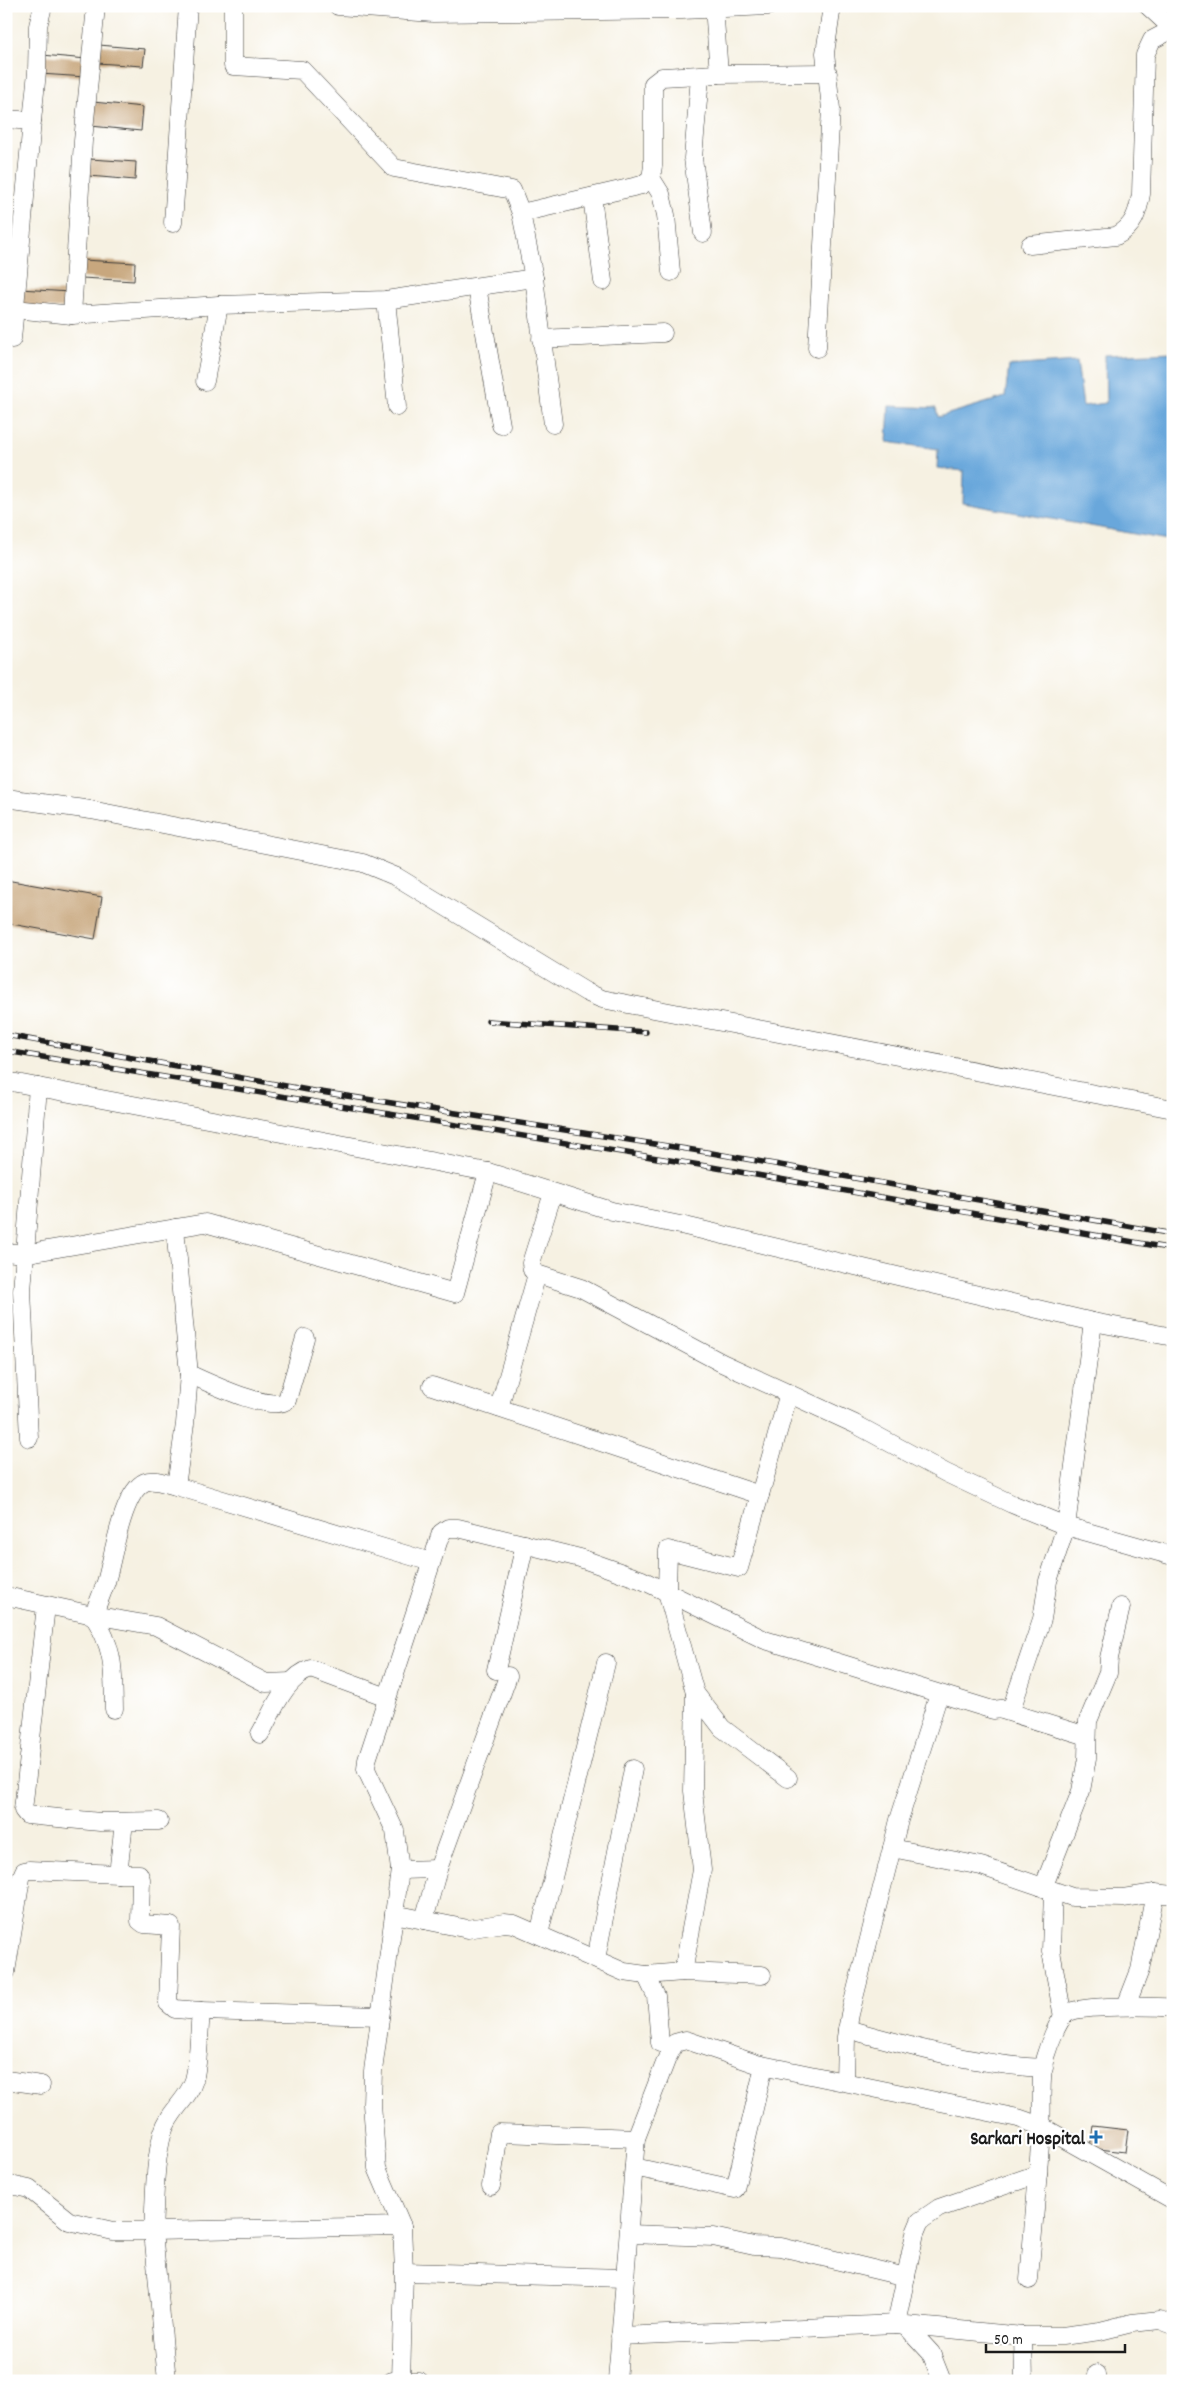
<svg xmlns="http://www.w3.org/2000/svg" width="1179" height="2387" font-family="Dekko,sans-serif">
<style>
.water{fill:#69a7db;stroke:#42627c}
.building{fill:#c8a77e}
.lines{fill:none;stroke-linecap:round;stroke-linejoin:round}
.minor-casing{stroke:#3d3c3a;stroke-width:19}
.minor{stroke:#fff;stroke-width:18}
.rail-casing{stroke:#1c1c1c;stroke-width:5.5}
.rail{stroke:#fff;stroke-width:4;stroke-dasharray:11;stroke-linecap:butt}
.poi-dot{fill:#1f6fb2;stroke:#fff;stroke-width:2}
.labels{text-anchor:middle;stroke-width:4.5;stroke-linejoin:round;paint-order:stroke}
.poi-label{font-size:19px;font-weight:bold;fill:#1c1c1c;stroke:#fff;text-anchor:end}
</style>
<rect width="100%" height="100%" fill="#fff"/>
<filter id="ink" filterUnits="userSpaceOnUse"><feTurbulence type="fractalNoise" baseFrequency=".02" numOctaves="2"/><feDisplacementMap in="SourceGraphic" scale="10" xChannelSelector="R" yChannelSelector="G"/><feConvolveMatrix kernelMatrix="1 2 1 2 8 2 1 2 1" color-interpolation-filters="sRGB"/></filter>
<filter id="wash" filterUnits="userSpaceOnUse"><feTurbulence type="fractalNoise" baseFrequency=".0096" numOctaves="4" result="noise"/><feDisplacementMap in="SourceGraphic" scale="20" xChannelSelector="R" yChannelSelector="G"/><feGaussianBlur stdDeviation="1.12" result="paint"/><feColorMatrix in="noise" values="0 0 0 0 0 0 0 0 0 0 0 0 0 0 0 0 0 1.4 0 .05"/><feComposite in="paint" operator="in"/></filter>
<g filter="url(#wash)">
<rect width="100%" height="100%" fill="#f6f1e2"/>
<path class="water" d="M 1173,352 L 1173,541 L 963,503 L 964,471 L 937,468 L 938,449 L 887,442 L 889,406 L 936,408 L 938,417 L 1005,397 L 1009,366 L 1077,361 L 1083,406 L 1106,403 L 1105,355 Z"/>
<g id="blocks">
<g class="building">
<path d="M 99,45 L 145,49 L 143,66 L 97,63 Z"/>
<path d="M 42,55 L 87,59 L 86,77 L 40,74 Z"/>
<path d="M 93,102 L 143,107 L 141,131 L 91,126 Z"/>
<path d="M 90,159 L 136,162 L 135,180 L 89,176 Z"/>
<path d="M 83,260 L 135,263 L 134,281 L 82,278 Z"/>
<path d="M 19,289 L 71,292 L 70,309 L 18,306 Z"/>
<path d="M 6,880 L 102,897 L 95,939 L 6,923 Z"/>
<path d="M 1093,2126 L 1128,2130 L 1125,2152 L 1090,2148 Z"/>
</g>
</g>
</g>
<g filter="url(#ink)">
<use href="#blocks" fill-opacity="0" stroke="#3d3c3a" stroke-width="1"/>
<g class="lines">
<defs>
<g id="minor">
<path d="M 233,6 L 233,66 L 302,70 L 394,168 L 512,190 L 521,213 L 534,278 L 553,424"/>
<path d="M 338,6 L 433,13 L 682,10 L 768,6"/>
<path d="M 1148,6 L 1173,29"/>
<path d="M 719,74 L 828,73"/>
<path d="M 700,77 L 693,158 L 703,233"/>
<path d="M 6,119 L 32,121 L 37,72 L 38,26 L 43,6"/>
<path d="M 651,178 L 661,194 L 666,215 L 671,272"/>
<path d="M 592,197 L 603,281"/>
<path d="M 521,213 L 642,185 L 651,178 L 653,166 L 653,84 L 662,77 L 719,74 L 714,6"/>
<path d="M 173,223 L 188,6"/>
<path d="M 1030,245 L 1116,236 C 1134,227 1138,212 1141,194 L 1145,55 L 1152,40 L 1173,29"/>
<path d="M 477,287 L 501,425"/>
<path d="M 386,300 L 397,407"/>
<path d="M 15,309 L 72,315 L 219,305 L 386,300 L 534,278"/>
<path d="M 72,315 L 83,141 L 96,6"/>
<path d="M 12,339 L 32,121"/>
<path d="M 541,339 L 663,333"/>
<path d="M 817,348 L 831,109 L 825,53 L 832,6"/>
<path d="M 205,381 L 219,305"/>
<path d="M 6,798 L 91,810 L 363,863 L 397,877 L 586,992 L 602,999 L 1173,1109"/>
<path d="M 6,1081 L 488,1172 L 612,1211 L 685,1226 L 1093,1322 L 1173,1337"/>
<path d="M 553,1193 L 531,1263 L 532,1270 L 537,1274 L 581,1288 L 722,1363 L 855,1424 L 946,1473 L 1012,1504 L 1066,1526 L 1173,1556"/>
<path d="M 175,1228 L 189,1374 L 185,1424 L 176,1486"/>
<path d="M 6,1252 L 23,1254 L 205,1223 L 455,1293 L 488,1172"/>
<path d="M 189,1374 C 207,1382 273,1414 287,1400 L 305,1338"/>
<path d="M 432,1386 L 760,1495"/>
<path d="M 499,1408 L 537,1274"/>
<path d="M 29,1438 L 22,1291 L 38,1087"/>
<path d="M 6,1596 L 93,1615 C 115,1650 113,1669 114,1709"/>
<path d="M 46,1606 L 23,1810 L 27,1815 L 100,1822 L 159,1821"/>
<path d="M 496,1670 L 525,1544"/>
<path d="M 291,1682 L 266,1683 L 156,1626 L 93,1615 C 98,1604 102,1593 106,1582 C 113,1559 122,1492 145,1482 C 154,1478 167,1484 176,1486 L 431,1562"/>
<path d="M 1002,1710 L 1087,1736"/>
<path d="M 260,1734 C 272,1713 286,1676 311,1669 L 387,1697"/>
<path d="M 788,1778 L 722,1728 L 695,1693 L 667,1592 L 668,1550 L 739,1568 L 789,1393"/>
<path d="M 124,1822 L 118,1874 L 139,1874 L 141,1879 L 140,1921 L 144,1924 L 171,1926 L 168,2003 L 175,2009 L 201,2011"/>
<path d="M 892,1848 L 899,1820 L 939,1694"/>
<path d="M 400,1870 L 438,1869"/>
<path d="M 1043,1888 L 1081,1791 L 1087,1758 L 1088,1721 L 1108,1673 L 1109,1658 L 1121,1607"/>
<path d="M 1053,1891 L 1051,1951 L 1063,2017"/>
<path d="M 394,1914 L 468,1929 L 504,1923 L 514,1924 L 624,1972 L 646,1975 L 683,1972 L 762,1975"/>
<path d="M 424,1920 L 438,1869 L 508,1676"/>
<path d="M 539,1934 L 606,1663"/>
<path d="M 596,1959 L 633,1769"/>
<path d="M 6,1972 L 21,1878 L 24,1871 L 29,1870 L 118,1874"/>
<path d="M 683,1972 L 702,1870 L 693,1791 L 695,1693"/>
<path d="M 646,1975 L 656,1996 L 660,2043"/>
<path d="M 1126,2006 L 1140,1970 L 1155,1893"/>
<path d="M 380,2016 L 201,2011 C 199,2031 199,2062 194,2080 C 188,2100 169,2111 163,2132 C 154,2163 155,2199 153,2231 L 402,2226"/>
<path d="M 847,2029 C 912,2047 976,2065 1044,2068"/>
<path d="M 6,2080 L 41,2085"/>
<path d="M 845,2082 L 846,2037 L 850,2014 L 892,1848 L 981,1866 L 1072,1897 L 1123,1898 L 1155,1893 L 1173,1895"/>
<path d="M 634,2167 L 735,2189 L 764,2066"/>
<path d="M 6,2184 L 29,2189 L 69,2221 L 113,2231 L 153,2231 L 167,2381"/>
<path d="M 491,2186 L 499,2133 L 636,2138"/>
<path d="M 629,2234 L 713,2237 L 754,2246 L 781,2247 L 906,2277"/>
<path d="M 404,2272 L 625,2278"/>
<path d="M 1029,2280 C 1033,2230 1038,2179 1041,2129 C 1043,2105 1039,2080 1045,2057 C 1048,2047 1058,2019 1067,2013 C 1080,2005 1155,2006 1173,2008"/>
<path d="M 896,2324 L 915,2233 L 920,2221 L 939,2208 L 1038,2174"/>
<path d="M 906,2326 L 931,2353 L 942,2381"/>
<path d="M 620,2336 L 896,2324 L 1023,2336 L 1062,2336 L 1100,2331 L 1132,2323 L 1160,2320 L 1173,2325"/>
<path d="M 1023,2336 L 1024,2381"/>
<path d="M 1097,2374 L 1097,2381"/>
<path d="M 392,2381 L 419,2381"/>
<path d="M 401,2381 L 404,2272 L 402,2226 L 377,2168 L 372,2104 L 373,2071 L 400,1870 L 395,1831 L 366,1769 L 367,1760 L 441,1533 L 448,1528 L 458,1528 L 580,1558 L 642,1580 L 765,1640 L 993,1710 L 1009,1708 L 1013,1704 L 1042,1619 L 1048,1581 L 1066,1526 L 1093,1322"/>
<path d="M 617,2381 L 636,2138 L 667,2058 L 675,2043 L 686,2040 L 757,2064 L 1018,2118 L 1041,2126 L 1173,2200"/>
</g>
</defs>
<use href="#minor" class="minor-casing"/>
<use href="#minor" class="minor"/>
<defs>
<g id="rail">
<path d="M 488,1021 L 646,1032"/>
<path d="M 6,1035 L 308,1090 L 706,1152 L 1173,1234"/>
<path d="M 6,1051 L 706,1166 L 1173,1249"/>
</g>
</defs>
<use href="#rail" class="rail-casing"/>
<use href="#rail" class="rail"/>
</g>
</g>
<path class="poi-dot" d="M1093.5 2129.5h5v5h5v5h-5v5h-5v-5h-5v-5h5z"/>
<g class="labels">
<g class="poi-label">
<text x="1085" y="2144">Sarkari Hospital</text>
</g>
</g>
<rect width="1179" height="2387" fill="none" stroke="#fff" stroke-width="25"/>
<path d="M986 2344v8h139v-8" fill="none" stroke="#1c1c1c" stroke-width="2.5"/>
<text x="994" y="2344" font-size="15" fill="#1c1c1c" stroke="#ffffff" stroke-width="4" paint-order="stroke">50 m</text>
</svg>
